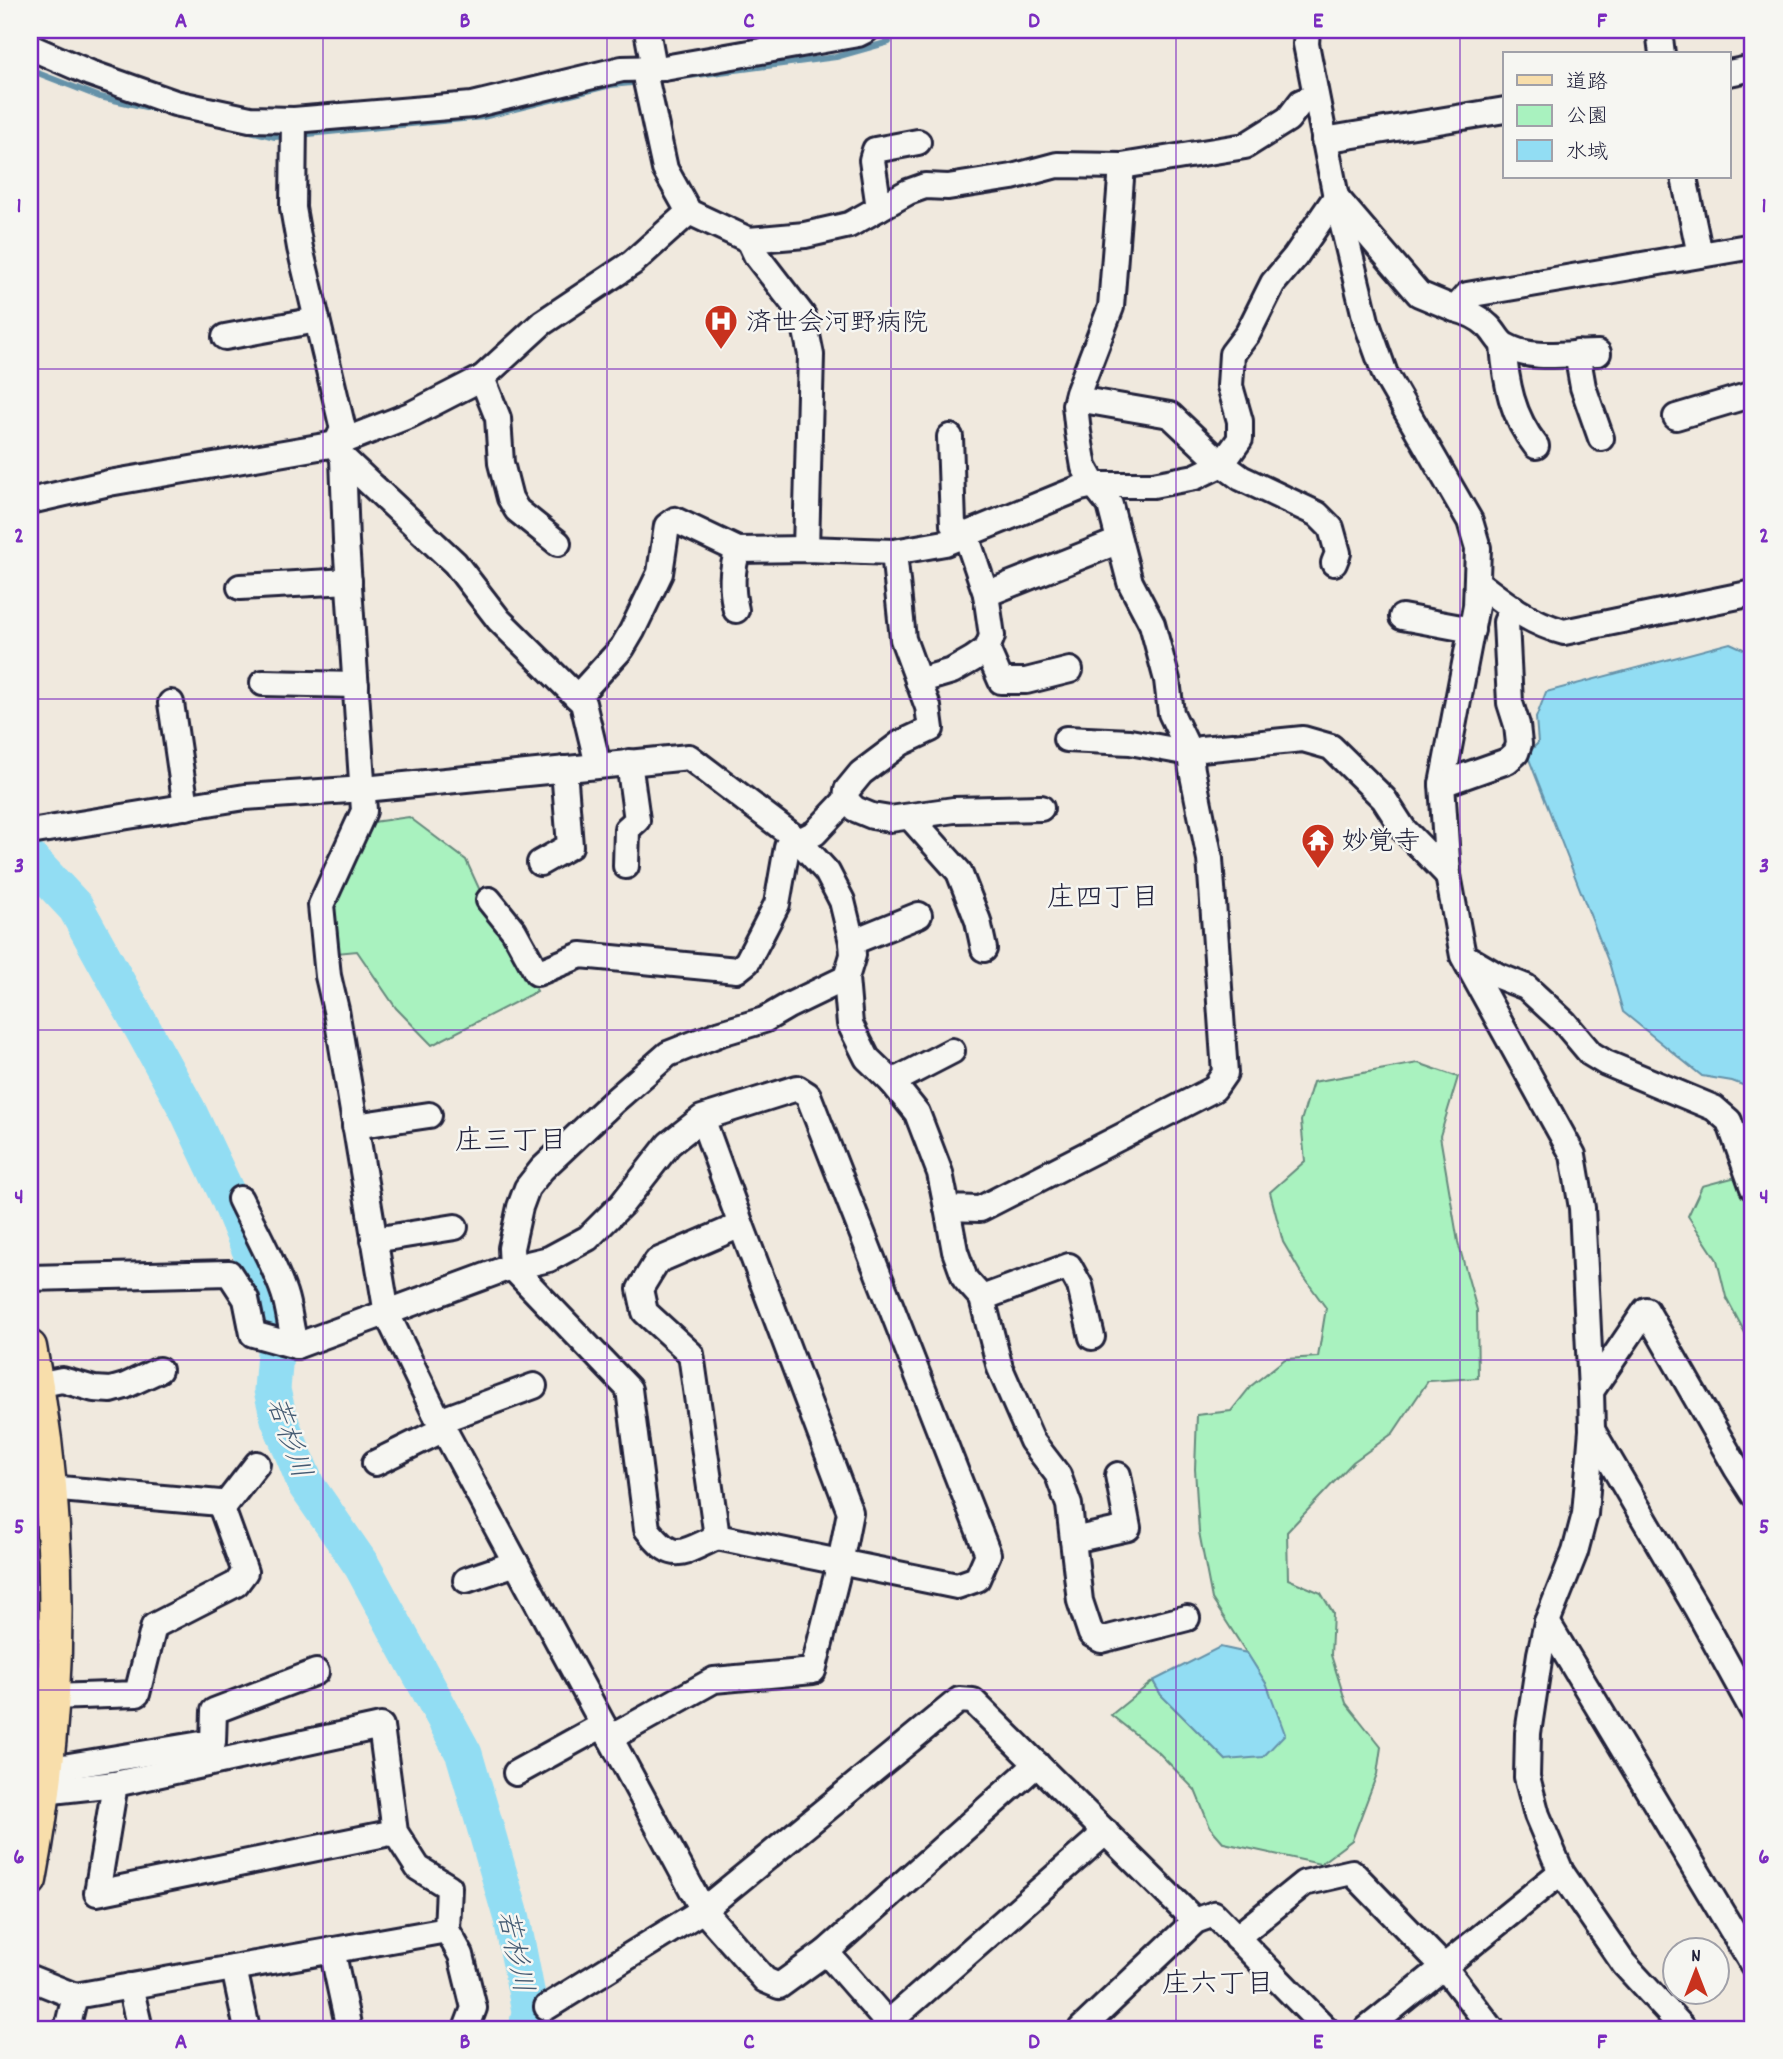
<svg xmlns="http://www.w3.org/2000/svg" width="1783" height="2059" font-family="Dekko,'Klee One',sans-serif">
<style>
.green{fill:#a9f2bf;stroke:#668a7d;stroke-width:2}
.water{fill:#92ddf3;stroke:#6592a9;stroke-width:2}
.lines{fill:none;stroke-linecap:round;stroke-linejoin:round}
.stream{stroke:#6592a9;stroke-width:6}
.river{stroke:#92ddf3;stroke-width:37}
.minor-casing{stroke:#22223b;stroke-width:30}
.major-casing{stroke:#22223b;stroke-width:37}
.minor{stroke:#f6f6f2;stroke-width:24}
.major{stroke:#f8deab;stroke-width:32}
.grid{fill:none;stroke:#7b2cbf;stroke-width:2;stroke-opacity:0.55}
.labels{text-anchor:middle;stroke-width:5;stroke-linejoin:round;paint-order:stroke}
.poi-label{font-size:26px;fill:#22223b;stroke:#f6f6f2;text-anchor:start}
.neighbourhood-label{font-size:28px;fill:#22223b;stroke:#f6f6f2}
.water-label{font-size:28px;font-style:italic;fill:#445a72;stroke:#f6f6f2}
.neatline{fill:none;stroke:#7b2cbf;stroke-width:2.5}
.grid-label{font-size:23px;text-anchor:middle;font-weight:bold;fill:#7b2cbf}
</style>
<rect width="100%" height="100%" fill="#f0e9de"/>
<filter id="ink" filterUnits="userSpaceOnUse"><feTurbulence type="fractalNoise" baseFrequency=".0143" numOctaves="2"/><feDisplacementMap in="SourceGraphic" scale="14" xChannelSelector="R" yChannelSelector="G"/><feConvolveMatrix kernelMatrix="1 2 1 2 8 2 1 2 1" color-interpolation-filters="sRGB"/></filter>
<g filter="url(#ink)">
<g class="green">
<path d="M 409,817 L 466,860 L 487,906 L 510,933 L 537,991 L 432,1045 L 396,1008 L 357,951 L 337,953 L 331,907 L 373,822 Z"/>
<path d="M 1418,1063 L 1458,1077 L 1440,1136 L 1458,1242 L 1477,1310 L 1478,1378 L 1428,1381 L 1393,1433 L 1353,1462 L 1287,1532 L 1288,1579 L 1321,1593 L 1333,1613 L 1331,1655 L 1346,1703 L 1381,1747 L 1377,1774 L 1352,1840 L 1320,1864 L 1224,1843 L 1210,1827 L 1195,1790 L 1159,1753 L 1111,1715 L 1153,1681 L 1161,1695 L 1226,1760 L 1267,1685 L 1212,1599 L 1199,1532 L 1195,1469 L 1197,1415 L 1231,1411 L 1251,1386 L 1285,1359 L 1318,1357 L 1326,1308 L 1301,1273 L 1283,1242 L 1270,1192 L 1305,1161 L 1301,1121 L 1313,1082 Z"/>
<path d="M 1736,1177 L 1753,1220 L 1753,1348 L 1726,1297 L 1717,1260 L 1688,1216 L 1702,1186 Z"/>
</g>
<g class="water">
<path d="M 1730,643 L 1750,652 L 1753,657 L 1753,1089 L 1732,1081 L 1702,1076 L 1623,1012 L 1610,966 L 1527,754 L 1538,743 L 1536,718 L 1546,692 Z"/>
<path d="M 1220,1647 L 1247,1653 L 1267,1685 L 1285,1734 L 1263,1757 L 1226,1760 L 1161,1695 L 1153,1681 Z"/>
</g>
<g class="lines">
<g class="stream">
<path d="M 30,70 L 100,97 L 164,111"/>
<path d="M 667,79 L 836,57 L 889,42"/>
<path d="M 246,130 L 275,137 L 287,136"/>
<path d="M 298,135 L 483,117 L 611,85 L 642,82"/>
</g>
<path class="river" d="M 30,859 L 76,908 L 187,1109 L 228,1196 L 256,1264 L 277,1328 L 272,1390 L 279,1419 L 306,1485 L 362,1566 L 464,1754 L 512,1919 L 530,2011 L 527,2029"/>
<defs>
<g id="minor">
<path d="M 647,30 L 652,57 L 646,81 L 665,169 L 689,212 L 749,240 L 805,235 L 849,225 L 908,192 L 925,186 L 948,187 L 1012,177 L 1057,165 L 1122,166 L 1245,146 L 1288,119 L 1301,102 L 1315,97"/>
<path d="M 1307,30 L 1306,44 L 1336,197 L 1366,321 L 1385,374 L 1470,521 L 1478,548 L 1476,606 L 1442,784 L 1448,875 L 1463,956 L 1573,1155 L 1582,1208 L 1591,1391 L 1592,1430 L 1585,1514 L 1575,1552 L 1547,1622 L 1540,1654 L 1528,1733 L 1527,1777 L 1537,1815 L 1561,1872 L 1624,1964 L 1684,2029"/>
<path d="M 1659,30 L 1662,54"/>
<path d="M 30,47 L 90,73 L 175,103 L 250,119 L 294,120 L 472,105 L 622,69 L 664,68 L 858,34 L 866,30"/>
<path d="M 1729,73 L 1753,68"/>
<path d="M 294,120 L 293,208 L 300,248 L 343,429 L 336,444"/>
<path d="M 1324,140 L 1505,110"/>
<path d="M 1684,177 L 1700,255"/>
<path d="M 879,208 L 872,160 L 875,150 L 918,142"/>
<path d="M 749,240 L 756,255 L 803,316 L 811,355 L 806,549"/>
<path d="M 1455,309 C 1467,312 1479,317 1488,326 C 1495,332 1498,342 1506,346 C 1532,361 1569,353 1598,353"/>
<path d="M 225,337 L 317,320"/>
<path d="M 1503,345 C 1506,383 1512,416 1536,446"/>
<path d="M 1577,353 L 1583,387 L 1601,438"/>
<path d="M 482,378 L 498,418 L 501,463 L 510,498 L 517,510 L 558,543"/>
<path d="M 1077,399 L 1170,415 L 1222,464 L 1241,478 L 1317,514 L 1331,528 L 1338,553 L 1334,563"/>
<path d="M 1676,417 L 1753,394"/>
<path d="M 339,451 L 343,458 L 455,563 L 499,620 L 583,703 L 598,765"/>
<path d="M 343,458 L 346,541 L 364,811 L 321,905 L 328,976 L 336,1010 L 387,1314 L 435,1413 L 703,1910 L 765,1980 L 779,1986 L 826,1952 L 1037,1764"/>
<path d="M 30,501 L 109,483 L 336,444 L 410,415 L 482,378 L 542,323 L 632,263 L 689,212"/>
<path d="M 1477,582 C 1504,603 1530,623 1564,632 L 1753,593"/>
<path d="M 240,587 L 349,581"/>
<path d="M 986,594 L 1119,541"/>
<path d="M 736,610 C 731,589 731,570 738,550"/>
<path d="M 1402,617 L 1472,630"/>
<path d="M 987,649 L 1001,681 L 1026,681 L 1070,670"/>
<path d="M 918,681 L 952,671 L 973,659 L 987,649 L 992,636 L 986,594 L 969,544 L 953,525 L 950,437"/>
<path d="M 263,683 L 356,685"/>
<path d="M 577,697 L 622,648 L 632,631 L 660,573 L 667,526 L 675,520 L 738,550 L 806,549 L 894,552 L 945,543 L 1080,488 L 1094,485 L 1153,485 L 1195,477 L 1222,464 L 1240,439 L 1240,421 L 1230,386 L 1232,354 L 1248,333 L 1273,283 L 1295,257 L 1336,197 L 1419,294 L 1455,309 L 1467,295 L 1753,246"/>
<path d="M 171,703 L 186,807"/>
<path d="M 1066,739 L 1130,742 L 1190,753 L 1201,749 L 1303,739 L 1331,747 L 1384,799 L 1404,830 L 1448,875"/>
<path d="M 1442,784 L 1507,761 L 1516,753 L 1519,744 L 1517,725 L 1510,703 L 1506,622 L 1513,608"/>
<path d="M 846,800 L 855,809 L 872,816 L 890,819 L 954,810 L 1041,808"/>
<path d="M 910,817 L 959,872 L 978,921 L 984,949"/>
<path d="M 30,832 L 245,797 L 364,789 L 689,757 L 798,840 L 827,872 L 842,901 L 852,942 L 853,955 L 846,978 L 850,1024 L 867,1058 L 892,1082 L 917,1113 L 940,1173 L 947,1208 L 980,1209 L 1214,1089 L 1225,1073 L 1210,859 L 1192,770 L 1190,753 L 1171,713 L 1167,680 L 1152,624 L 1130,582 L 1110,505 L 1094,485 L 1084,467 L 1078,432 L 1075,405 L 1078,393 L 1111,307 L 1122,166"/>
<path d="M 540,863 L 570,846 L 564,769"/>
<path d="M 626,866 L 627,829 L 637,820 L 629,762"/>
<path d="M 489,900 L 514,931 L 537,973 L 581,955 L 737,970 L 747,962 L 777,904 L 787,847 L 815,833 L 846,800 L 847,790 L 861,773 L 901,743 L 931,729 L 928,707 L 903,639 L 894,552"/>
<path d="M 852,942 L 919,915"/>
<path d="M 1464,956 L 1498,976 L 1526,987 L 1564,1022 L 1591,1054 L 1606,1063 L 1714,1108 L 1729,1121 L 1753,1188"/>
<path d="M 892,1082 L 952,1051"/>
<path d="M 355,1126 L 429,1115"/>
<path d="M 240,1199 C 255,1230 273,1261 284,1293 C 290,1311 290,1328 296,1346"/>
<path d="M 947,1208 L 955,1251 L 965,1279 L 982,1298 L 1000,1368 L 1032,1441 L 1058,1475 L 1069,1505 L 1080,1601 L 1091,1634 L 1101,1640 L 1187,1618"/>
<path d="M 374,1240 L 455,1227"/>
<path d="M 30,1278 L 229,1273 L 246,1299 L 253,1334 L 296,1346 L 502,1270 L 549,1259 L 588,1238 L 622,1204 L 669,1144 L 702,1118 L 797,1088 L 808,1095 L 988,1554 L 977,1579 L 957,1586 L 717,1537 L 691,1354 L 645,1312 L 640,1289 L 657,1261 L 741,1225 L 702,1118"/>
<path d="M 982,1298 L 1069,1266 L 1080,1286 L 1092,1337"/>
<path d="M 37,1385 L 62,1380 L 94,1389 L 111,1390 L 125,1386 L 159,1370"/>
<path d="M 1591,1391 L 1646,1310 L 1737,1469 L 1753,1494"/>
<path d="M 439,1421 L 534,1386"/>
<path d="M 1592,1430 L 1697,1609 L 1753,1711"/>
<path d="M 375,1463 L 444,1429"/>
<path d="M 49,1488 L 220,1503 L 245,1572 L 236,1584 L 154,1626 L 137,1694 L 53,1697"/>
<path d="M 222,1509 L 257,1464"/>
<path d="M 717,1537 C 681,1553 674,1564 647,1529 L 629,1389 L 512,1267 L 511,1248 L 520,1207 L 527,1188 L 542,1169 L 613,1102 L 668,1054 L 721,1033 L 764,1020 L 788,1006 L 846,978"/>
<path d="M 1073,1540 L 1128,1528 L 1118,1475"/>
<path d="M 466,1580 L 516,1563"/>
<path d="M 1547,1622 L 1753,1965"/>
<path d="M 610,1738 L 714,1680 L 813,1671 L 840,1563 L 850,1512 L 741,1225"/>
<path d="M 30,1758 L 45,1770 L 213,1742 L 214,1711 L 316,1672"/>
<path d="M 516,1773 L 603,1725"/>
<path d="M 43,1792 L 115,1784"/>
<path d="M 447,1930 L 461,1955 L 474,2008 L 466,2029"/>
<path d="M 1236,1938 L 1304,1883 L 1352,1872 L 1444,1967 L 1492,2029"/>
<path d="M 332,1950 L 349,2029"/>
<path d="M 826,1952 L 893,2029"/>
<path d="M 234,1968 L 247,2029"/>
<path d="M 30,1978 L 75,1996"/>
<path d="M 130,1986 L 140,2029"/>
<path d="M 547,2007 L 703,1910 L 959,1700 L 973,1701 L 1195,1921"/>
<path d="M 888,2023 L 1106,1832"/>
<path d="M 67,2029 L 75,1996 L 447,1930 L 449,1887 L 418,1868 L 395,1832 L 381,1726 L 115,1784 L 97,1893 L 395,1832"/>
<path d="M 1081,2029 L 1195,1921 L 1214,1914 L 1326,2029"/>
<path d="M 1367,2029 L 1561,1872"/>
</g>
<path id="major" d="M 30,1347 C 65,1524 63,1703 30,1880"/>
</defs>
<use href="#minor" class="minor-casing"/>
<use href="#major" class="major-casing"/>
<use href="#minor" class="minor"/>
<use href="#major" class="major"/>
</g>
</g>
<path class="grid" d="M 323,30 L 323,2029M 607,30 L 607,2029M 891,30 L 891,2029M 1176,30 L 1176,2029M 1460,30 L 1460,2029M 30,369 L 1753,369M 30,699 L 1753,699M 30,1030 L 1753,1030M 30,1360 L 1753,1360M 30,1690 L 1753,1690"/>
<defs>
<symbol id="hospital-pin" viewBox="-11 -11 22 30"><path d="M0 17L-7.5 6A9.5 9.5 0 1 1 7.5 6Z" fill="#c8321e" stroke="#f6f6f2"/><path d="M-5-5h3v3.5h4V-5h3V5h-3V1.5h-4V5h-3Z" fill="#fff"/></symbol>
<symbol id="temple-pin" viewBox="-11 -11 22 30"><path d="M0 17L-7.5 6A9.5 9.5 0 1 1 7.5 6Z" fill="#c8321e" stroke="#f6f6f2"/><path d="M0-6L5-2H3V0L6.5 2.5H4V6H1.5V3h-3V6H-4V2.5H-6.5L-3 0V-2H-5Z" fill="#fff"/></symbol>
</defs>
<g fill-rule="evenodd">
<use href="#hospital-pin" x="702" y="302" width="38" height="52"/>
<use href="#temple-pin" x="1299" y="821" width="38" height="52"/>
</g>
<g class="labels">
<g class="poi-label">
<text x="746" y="330">済世会河野病院</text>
<text x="1342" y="849">妙覚寺</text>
</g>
<g class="neighbourhood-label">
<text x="1103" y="906">庄四丁目</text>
<text x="511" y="1149">庄三丁目</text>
<text x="1218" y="1992">庄六丁目</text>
</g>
<g class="water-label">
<text transform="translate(291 1437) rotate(71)" y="10">若杉川</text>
<text transform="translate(517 1951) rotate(78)" y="10">若杉川</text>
</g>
</g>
<rect width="1783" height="2059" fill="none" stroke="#f6f6f2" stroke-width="77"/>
<rect x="1503" y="52" width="228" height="126" fill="#f6f6f2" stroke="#a1a1a9" stroke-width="2"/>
<rect x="1517" y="75" width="35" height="10" fill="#f8deab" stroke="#a1a1a9" stroke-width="2"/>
<text x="1566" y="88" font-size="21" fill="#22223b">道路</text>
<rect x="1517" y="105" width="35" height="21" fill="#a9f2bf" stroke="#a1a1a9" stroke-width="2"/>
<text x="1566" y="122" font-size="21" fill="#22223b">公園</text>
<rect x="1517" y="140" width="35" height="21" fill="#92ddf3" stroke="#a1a1a9" stroke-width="2"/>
<text x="1566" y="158" font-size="21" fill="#22223b">水域</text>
<g transform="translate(1696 1971)"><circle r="33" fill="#f6f6f2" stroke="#a1a1a9" stroke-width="2"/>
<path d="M0-5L12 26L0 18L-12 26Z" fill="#c8321e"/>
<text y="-10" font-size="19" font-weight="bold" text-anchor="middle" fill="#22223b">N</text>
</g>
<rect x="38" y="38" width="1706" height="1983" class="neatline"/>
<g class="grid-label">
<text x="181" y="27">A</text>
<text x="465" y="27">B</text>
<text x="749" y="27">C</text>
<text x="1034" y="27">D</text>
<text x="1318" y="27">E</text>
<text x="1602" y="27">F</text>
<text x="19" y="212">1</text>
<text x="1764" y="212">1</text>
<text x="19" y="542">2</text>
<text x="1764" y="542">2</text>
<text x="19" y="872">3</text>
<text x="1764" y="872">3</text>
<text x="19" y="1203">4</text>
<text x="1764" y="1203">4</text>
<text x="19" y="1533">5</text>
<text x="1764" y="1533">5</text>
<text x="19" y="1863">6</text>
<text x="1764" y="1863">6</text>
<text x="181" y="2048">A</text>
<text x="465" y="2048">B</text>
<text x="749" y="2048">C</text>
<text x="1034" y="2048">D</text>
<text x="1318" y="2048">E</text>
<text x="1602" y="2048">F</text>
</g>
</svg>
